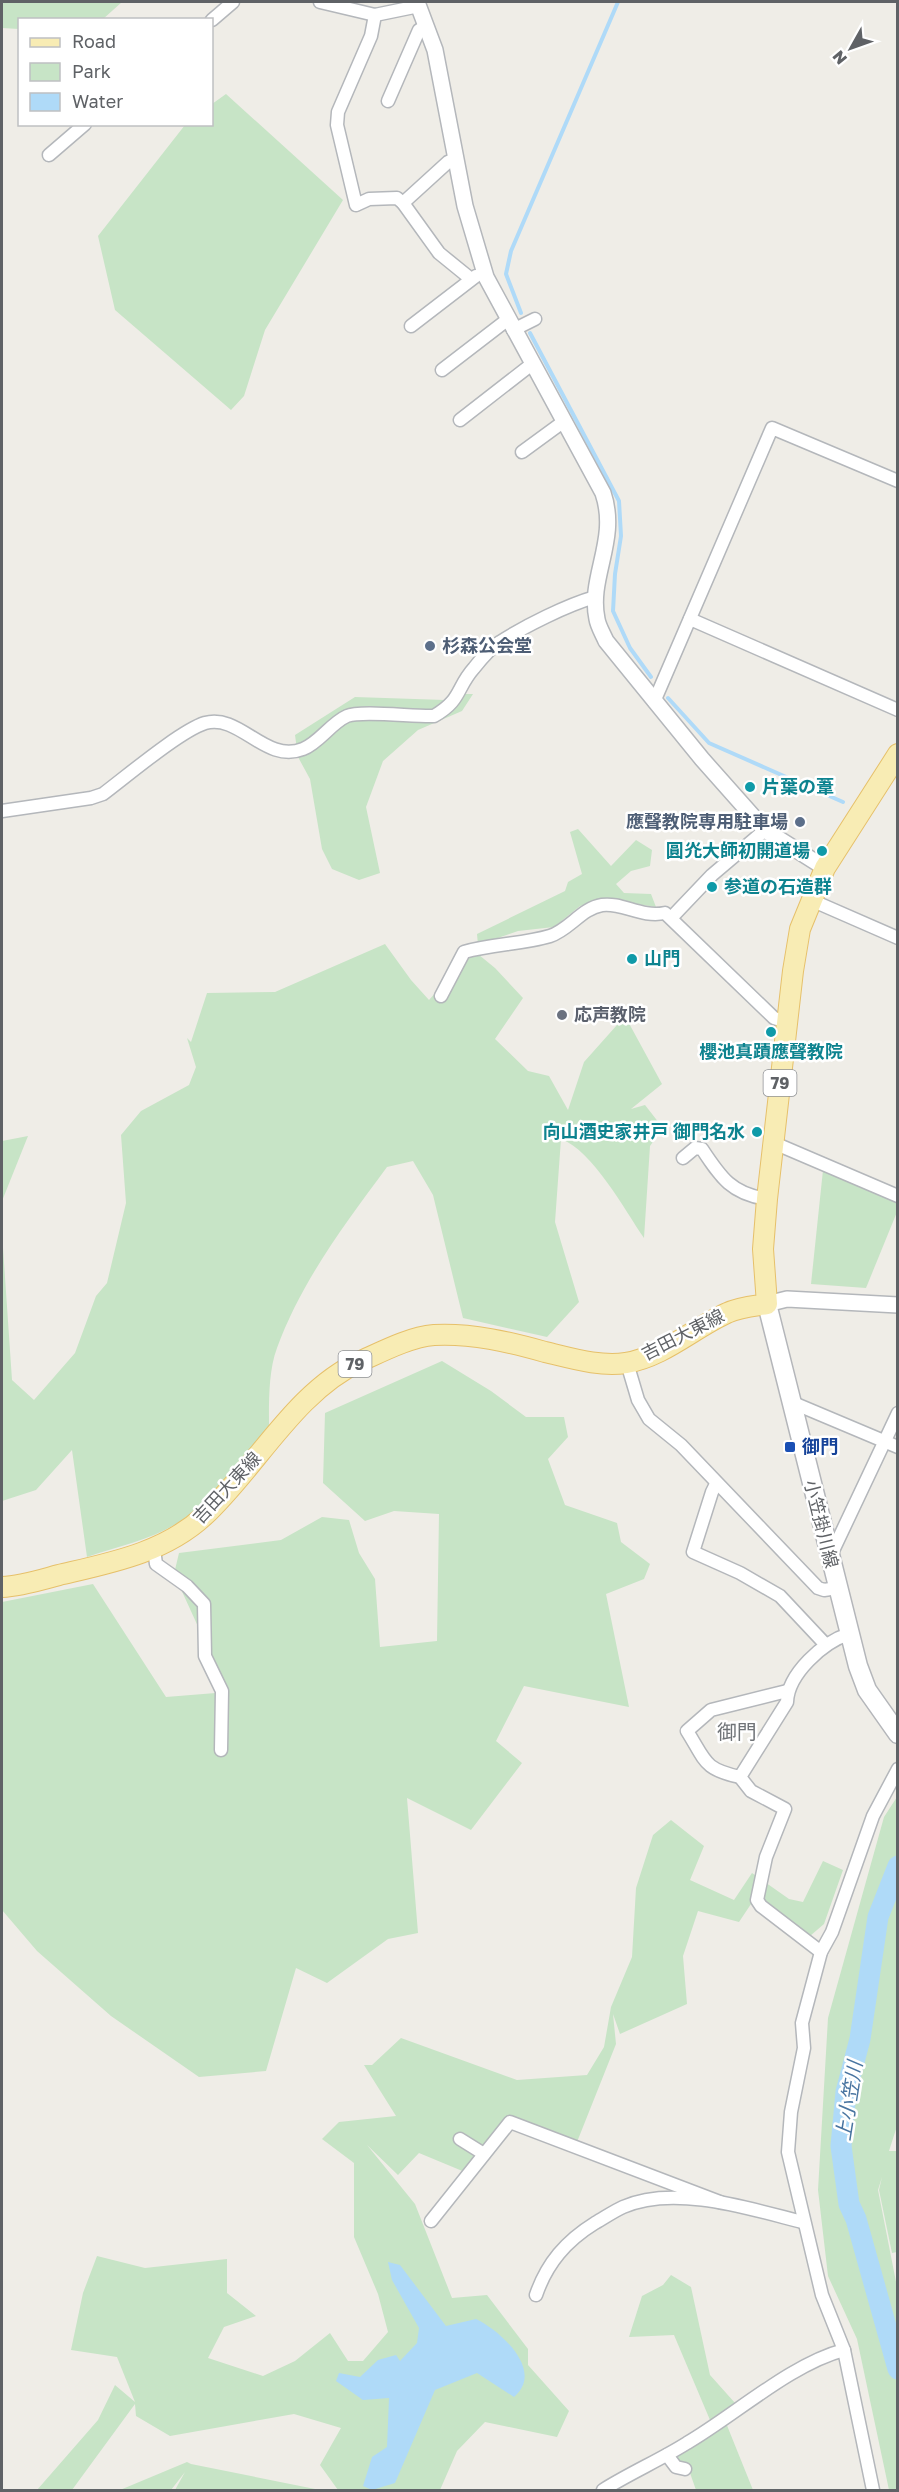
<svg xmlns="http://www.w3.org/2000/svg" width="899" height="2492" font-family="'Golos Text','Noto Sans JP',sans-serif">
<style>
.green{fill:#c7e4c6}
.water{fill:#afdaf8}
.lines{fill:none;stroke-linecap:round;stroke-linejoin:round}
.stream{stroke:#afdaf8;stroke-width:4}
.river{stroke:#afdaf8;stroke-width:21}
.minor-casing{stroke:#b4b7bb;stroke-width:15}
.tertiary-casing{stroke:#b4b7bb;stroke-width:18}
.secondary-casing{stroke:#b4b6ba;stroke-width:21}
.primary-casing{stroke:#e6c06a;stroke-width:22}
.minor{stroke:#fff;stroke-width:12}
.tertiary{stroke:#fff;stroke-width:15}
.secondary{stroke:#fff;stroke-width:18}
.primary{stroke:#f8ecb4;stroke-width:20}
.service-dot{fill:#5c6f8a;stroke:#fff;stroke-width:2}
.culture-dot{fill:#0f9aa8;stroke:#fff;stroke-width:2}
.worship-dot{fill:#6b7280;stroke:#fff;stroke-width:2}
.transit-dot{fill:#1a4fb4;stroke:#fff;stroke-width:2}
.labels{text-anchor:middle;stroke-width:5;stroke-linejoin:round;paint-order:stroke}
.shield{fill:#fff;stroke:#8f9194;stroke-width:1.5}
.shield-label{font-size:16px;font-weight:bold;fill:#5f6266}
.service-label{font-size:18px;font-weight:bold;fill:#4e5e75;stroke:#fff;text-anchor:start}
.culture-label{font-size:18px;font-weight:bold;fill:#0d838f;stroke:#fff;text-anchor:start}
.worship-label{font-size:18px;font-weight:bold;fill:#5b616d;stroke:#fff;text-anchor:start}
.street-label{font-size:18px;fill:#5f6266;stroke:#fff}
.transit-label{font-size:18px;font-weight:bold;fill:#164399;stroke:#fff;text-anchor:start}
.neighbourhood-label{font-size:20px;fill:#707478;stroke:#fff}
.water-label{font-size:20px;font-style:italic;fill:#4975a1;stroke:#fff}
</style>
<rect width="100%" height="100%" fill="#efede7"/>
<g class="green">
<path d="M 2,2 L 122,2 L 103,19 L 20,20 L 19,29 L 2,28 Z"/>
<path d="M 226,94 L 343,200 L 265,330 L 244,396 L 231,410 L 115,310 L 98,236 L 185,125 L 212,124 L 212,104 Z"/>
<path d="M 452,694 L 473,694 L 462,711 L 418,730 L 383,761 L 366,807 L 380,873 L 359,880 L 332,869 L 322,849 L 310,779 L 298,757 L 295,735 L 355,697 L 445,700 Z"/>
<path d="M 578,829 L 611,866 L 636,840 L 652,850 L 650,866 L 631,871 L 616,884 L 624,893 L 651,894 L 656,907 L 603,899 L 580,906 L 554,927 L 518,931 L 478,945 L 477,934 L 565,891 L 568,882 L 582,874 L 570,832 Z"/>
<path d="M 385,944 L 411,980 L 429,1000 L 473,950 L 495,968 L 523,998 L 495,1039 L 528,1071 L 549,1076 L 568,1110 L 584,1062 L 625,1016 L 662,1084 L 631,1109 L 645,1105 L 663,1128 L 650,1146 L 644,1238 C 624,1209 593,1151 561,1139 L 555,1222 L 579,1302 L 547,1337 L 463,1318 L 433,1195 L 413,1161 L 387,1167 C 345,1224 302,1280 277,1348 C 268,1372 269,1404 269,1430 C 242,1460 216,1498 182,1520 C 155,1539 119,1546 87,1557 L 72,1450 L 36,1490 L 2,1501 L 2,1233 L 12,1380 L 34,1400 L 75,1353 L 96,1296 L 107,1283 L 126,1203 L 121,1135 L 141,1111 L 189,1085 L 196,1067 L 187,1038 L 191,1042 L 207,993 L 275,992 Z"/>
<path d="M 28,1136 L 2,1201 L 2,1141 Z"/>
<path d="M 823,1170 L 897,1203 L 897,1212 L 866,1288 L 811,1284 Z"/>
<path d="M 442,1361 L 491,1391 L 526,1417 L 564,1417 L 568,1437 L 548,1459 L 565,1505 L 617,1523 L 621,1542 L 650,1564 L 644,1579 L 606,1594 L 629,1707 L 524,1686 L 496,1741 L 522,1763 L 471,1830 L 407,1798 L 418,1933 L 388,1939 L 327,1983 L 296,1968 L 266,2071 L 199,2077 L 111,2016 L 37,1951 L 2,1910 L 2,1602 L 93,1584 L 166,1697 L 228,1692 L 174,1574 L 179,1553 L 281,1540 L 322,1517 L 349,1520 L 359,1553 L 375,1579 L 380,1647 L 437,1641 L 439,1514 L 394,1511 L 365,1521 L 323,1483 L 325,1413 Z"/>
<path d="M 897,1797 L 898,2123 L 889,2151 L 897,2151 L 897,2252 L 892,2253 L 879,2190 L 882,2177 L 878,2190 L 897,2287 L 898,2490 L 889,2490 L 857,2339 L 828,2276 L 818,2190 L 828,2018 L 884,1817 Z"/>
<path d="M 671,1820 L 704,1846 L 690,1880 L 734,1900 L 752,1873 L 789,1899 L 803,1902 L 823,1861 L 843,1870 L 824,1924 L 810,1936 L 761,1903 L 751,1904 L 739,1922 L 698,1911 L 683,1956 L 687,2004 L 620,2034 L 613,2014 L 616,2044 L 575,2147 L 513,2128 L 472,2175 L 419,2153 L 398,2175 L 367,2145 L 415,2204 L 452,2298 L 487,2295 L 528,2349 L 528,2365 L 569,2411 L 557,2437 L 485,2422 L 457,2451 L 440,2490 L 338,2490 L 320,2465 L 341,2428 L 294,2414 L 170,2436 L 136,2416 L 135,2404 L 72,2490 L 37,2490 L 98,2420 L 115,2385 L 135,2402 L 117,2357 L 71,2350 L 83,2293 L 97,2256 L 145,2268 L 227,2259 L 227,2293 L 256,2316 L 224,2327 L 208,2358 L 263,2376 L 295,2361 L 330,2333 L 348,2361 L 363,2361 L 388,2332 L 378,2294 L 354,2237 L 354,2163 L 322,2139 L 339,2122 L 396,2116 L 364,2065 L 372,2065 L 401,2038 L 517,2080 L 587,2075 L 604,2047 L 611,2007 L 632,1957 L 636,1888 L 653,1835 Z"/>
<path d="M 671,2275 L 691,2287 L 710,2375 L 735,2403 L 710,2420 L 674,2335 L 629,2337 L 642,2296 L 663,2285 Z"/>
<path d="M 726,2423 L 753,2490 L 696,2490 L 690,2473 L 666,2458 Z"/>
<path d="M 187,2462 L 191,2464 L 320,2490 L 175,2490 L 185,2472 L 171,2490 L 120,2490 Z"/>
</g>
<path class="water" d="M 388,2262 L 400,2265 L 446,2326 L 476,2319 C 501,2331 545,2371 514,2397 L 477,2373 L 435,2390 L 395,2483 L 372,2490 L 363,2486 L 372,2457 L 387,2447 L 389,2398 L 363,2400 L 336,2381 L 339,2373 L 360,2377 L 378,2360 L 396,2355 L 400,2361 L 417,2343 L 419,2328 L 392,2280 Z"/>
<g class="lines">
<g class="stream">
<path d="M 521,313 L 506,274 L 511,251 L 618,2"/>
<path d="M 530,333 L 619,501 L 621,536 L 615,574 L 613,611 L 630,648 L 651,677"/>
<path d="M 668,698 L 709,743 L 843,802"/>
</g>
<path class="river" d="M 898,1866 L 878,1917 L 860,2039 L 846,2092 L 841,2146 L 849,2204 L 856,2219 L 898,2369"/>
<defs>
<g id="minor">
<path d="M 320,2 L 375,15"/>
<path d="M 212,20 L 233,2"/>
<path d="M 388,101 L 419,30 L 427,26"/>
<path d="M 49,155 L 85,124"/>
<path d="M 455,159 L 448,162 L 403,203 L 439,253 L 471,279"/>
<path d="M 403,203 L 397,198 L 369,199 L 356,205 L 337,125 L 338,112 L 371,36 L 375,15 L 419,6"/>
<path d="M 411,326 L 476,276"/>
<path d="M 513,330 L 535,319"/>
<path d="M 442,370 L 507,320"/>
<path d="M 460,420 L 532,364"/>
<path d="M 522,452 L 563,422"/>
<path d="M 690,619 L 898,710"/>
<path d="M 654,702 L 772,428 L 898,481"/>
<path d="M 2,811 L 91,798 L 103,794 C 127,776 180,731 205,723 C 240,713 265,764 303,749 C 319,743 331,723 347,716 C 361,710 415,717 434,716 C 462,700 456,688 474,668 C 481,659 490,648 500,642 C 525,626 567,605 595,597"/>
<path d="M 811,900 L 898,938"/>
<path d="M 672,917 L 712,875 L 765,830"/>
<path d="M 441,996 L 464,952 C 492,944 523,944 550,936 C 569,930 582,908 602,905 C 622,902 641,918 665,913 L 774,1018 L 787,1022"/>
<path d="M 774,1143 L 898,1196"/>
<path d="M 683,1158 L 695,1148 L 702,1149 C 721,1178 732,1194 767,1199"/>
<path d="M 627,1363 L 638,1400 L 649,1419 L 681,1445 L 818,1588 L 824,1590 L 837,1588"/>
<path d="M 791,1402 L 898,1447"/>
<path d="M 716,1484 L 712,1492 L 693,1552 L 740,1573 L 780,1596 L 826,1645"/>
<path d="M 154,1549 L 156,1564 L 187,1586 L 204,1604 L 205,1656 L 222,1691 L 221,1750"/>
<path d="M 830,1557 L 898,1413"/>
<path d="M 740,1777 C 703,1769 706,1761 687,1731 L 711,1710 L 787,1691"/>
<path d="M 821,1952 L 761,1906 L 757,1900 L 766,1857 L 785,1809 L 751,1791 L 740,1777 L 787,1702 C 788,1674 823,1642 849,1634"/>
<path d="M 460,2139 L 484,2154"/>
<path d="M 431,2221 L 510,2122 L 720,2202"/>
<path d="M 536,2295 C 547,2263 566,2241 595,2223 C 604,2218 614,2211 623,2207 C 674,2184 751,2209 802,2222"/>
<path d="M 667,2455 L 676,2467 L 685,2469"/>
<path d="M 603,2490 C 630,2473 660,2460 687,2443 C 735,2415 791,2364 844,2350"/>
<path d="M 873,2490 L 844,2350 L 822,2295 L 788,2152 L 791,2112 L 804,2048 L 802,2023 L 821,1952 L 832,1932 L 873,1816 L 898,1769"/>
</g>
<g id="tertiary">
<path d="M 417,2 L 435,50 L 465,206 L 486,277 L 603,493 C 619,540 588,577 597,619 C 598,626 603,634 606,641 L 702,759 L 765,830 L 825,868"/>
<path d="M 767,1304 L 787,1299 L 898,1305"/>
</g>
<path id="secondary" d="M 767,1304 L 858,1666 L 867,1690 L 898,1734"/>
<path id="primary" d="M 2,1587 C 21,1586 40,1580 59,1575 C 110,1563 164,1553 204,1516 C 256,1468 295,1391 361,1361 C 383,1351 410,1337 434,1335 C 472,1333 509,1342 545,1352 C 571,1358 599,1367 626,1363 C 663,1357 694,1328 727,1313 C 739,1307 754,1306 767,1304 L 763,1249 L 767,1199 L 793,971 L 800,929 L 825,868 L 898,754"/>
</defs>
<use href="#minor" class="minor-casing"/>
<use href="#tertiary" class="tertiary-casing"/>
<use href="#secondary" class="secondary-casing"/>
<use href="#primary" class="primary-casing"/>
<use href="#minor" class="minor"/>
<use href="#tertiary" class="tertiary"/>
<use href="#secondary" class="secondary"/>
<use href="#primary" class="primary"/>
</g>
<g class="service-dot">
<circle cx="430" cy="646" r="6"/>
<circle cx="800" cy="822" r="6"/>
</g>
<g class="culture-dot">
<circle cx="750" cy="787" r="6"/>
<circle cx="822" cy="851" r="6"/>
<circle cx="712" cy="887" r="6"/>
<circle cx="632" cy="959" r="6"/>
<circle cx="771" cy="1032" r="6"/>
<circle cx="757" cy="1132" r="6"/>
</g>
<circle class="worship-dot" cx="562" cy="1015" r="6"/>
<rect class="transit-dot" x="784" y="1441" width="12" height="12" rx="3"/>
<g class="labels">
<g class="shield">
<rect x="763.5" y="1070" width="33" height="26" rx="4.5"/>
<rect x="338.5" y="1351" width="33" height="26" rx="4.5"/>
</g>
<g class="shield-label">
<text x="780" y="1089">79</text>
<text x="355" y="1370">79</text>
</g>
<g class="service-label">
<text x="442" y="652">杉森公会堂</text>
<text x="788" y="828" text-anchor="end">應聲教院専用駐車場</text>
</g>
<g class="culture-label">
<text x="762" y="793">片葉の葦</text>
<text x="810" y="857" text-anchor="end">圓灮大師初開道場</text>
<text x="724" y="893">参道の石造群</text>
<text x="644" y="965">山門</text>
<text x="771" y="1058" text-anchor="middle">櫻池真蹟應聲教院</text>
<text x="745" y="1138" text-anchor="end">向山酒史家井戸 御門名水</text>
</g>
<g class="worship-label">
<text x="574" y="1021">応声教院</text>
</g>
<g class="street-label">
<text transform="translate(683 1335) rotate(-27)" y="6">吉田大東線</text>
<text transform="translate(227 1488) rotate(-47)" y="6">吉田大東線</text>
<text transform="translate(821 1524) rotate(76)" y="6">小笠掛川線</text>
</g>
<g class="transit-label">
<text x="802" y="1453">御門</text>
</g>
<g class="neighbourhood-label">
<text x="737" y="1739">御門</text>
</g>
<g class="water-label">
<text transform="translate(849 2101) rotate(-81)" y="7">上小笠川</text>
</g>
</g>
<rect width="899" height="2492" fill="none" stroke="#5f6266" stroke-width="6"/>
<rect x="18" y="18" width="195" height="108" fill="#ffffff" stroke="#bfc0c2" stroke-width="1.5"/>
<rect x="30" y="38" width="30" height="9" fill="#f8ecb4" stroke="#bfc0c2" stroke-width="1.5"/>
<text x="72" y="48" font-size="18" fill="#5f6266">Road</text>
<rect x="30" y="63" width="30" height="18" fill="#c7e4c6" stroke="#bfc0c2" stroke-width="1.5"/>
<text x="72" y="78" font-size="18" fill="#5f6266">Park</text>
<rect x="30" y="93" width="30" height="18" fill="#afdaf8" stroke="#bfc0c2" stroke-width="1.5"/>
<text x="72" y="108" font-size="18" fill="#5f6266">Water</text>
<g transform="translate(851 48) rotate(230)" stroke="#ffffff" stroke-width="4.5" paint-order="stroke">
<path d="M0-4.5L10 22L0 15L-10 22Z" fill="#5f6266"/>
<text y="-9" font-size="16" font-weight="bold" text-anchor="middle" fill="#5f6266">N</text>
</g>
</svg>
